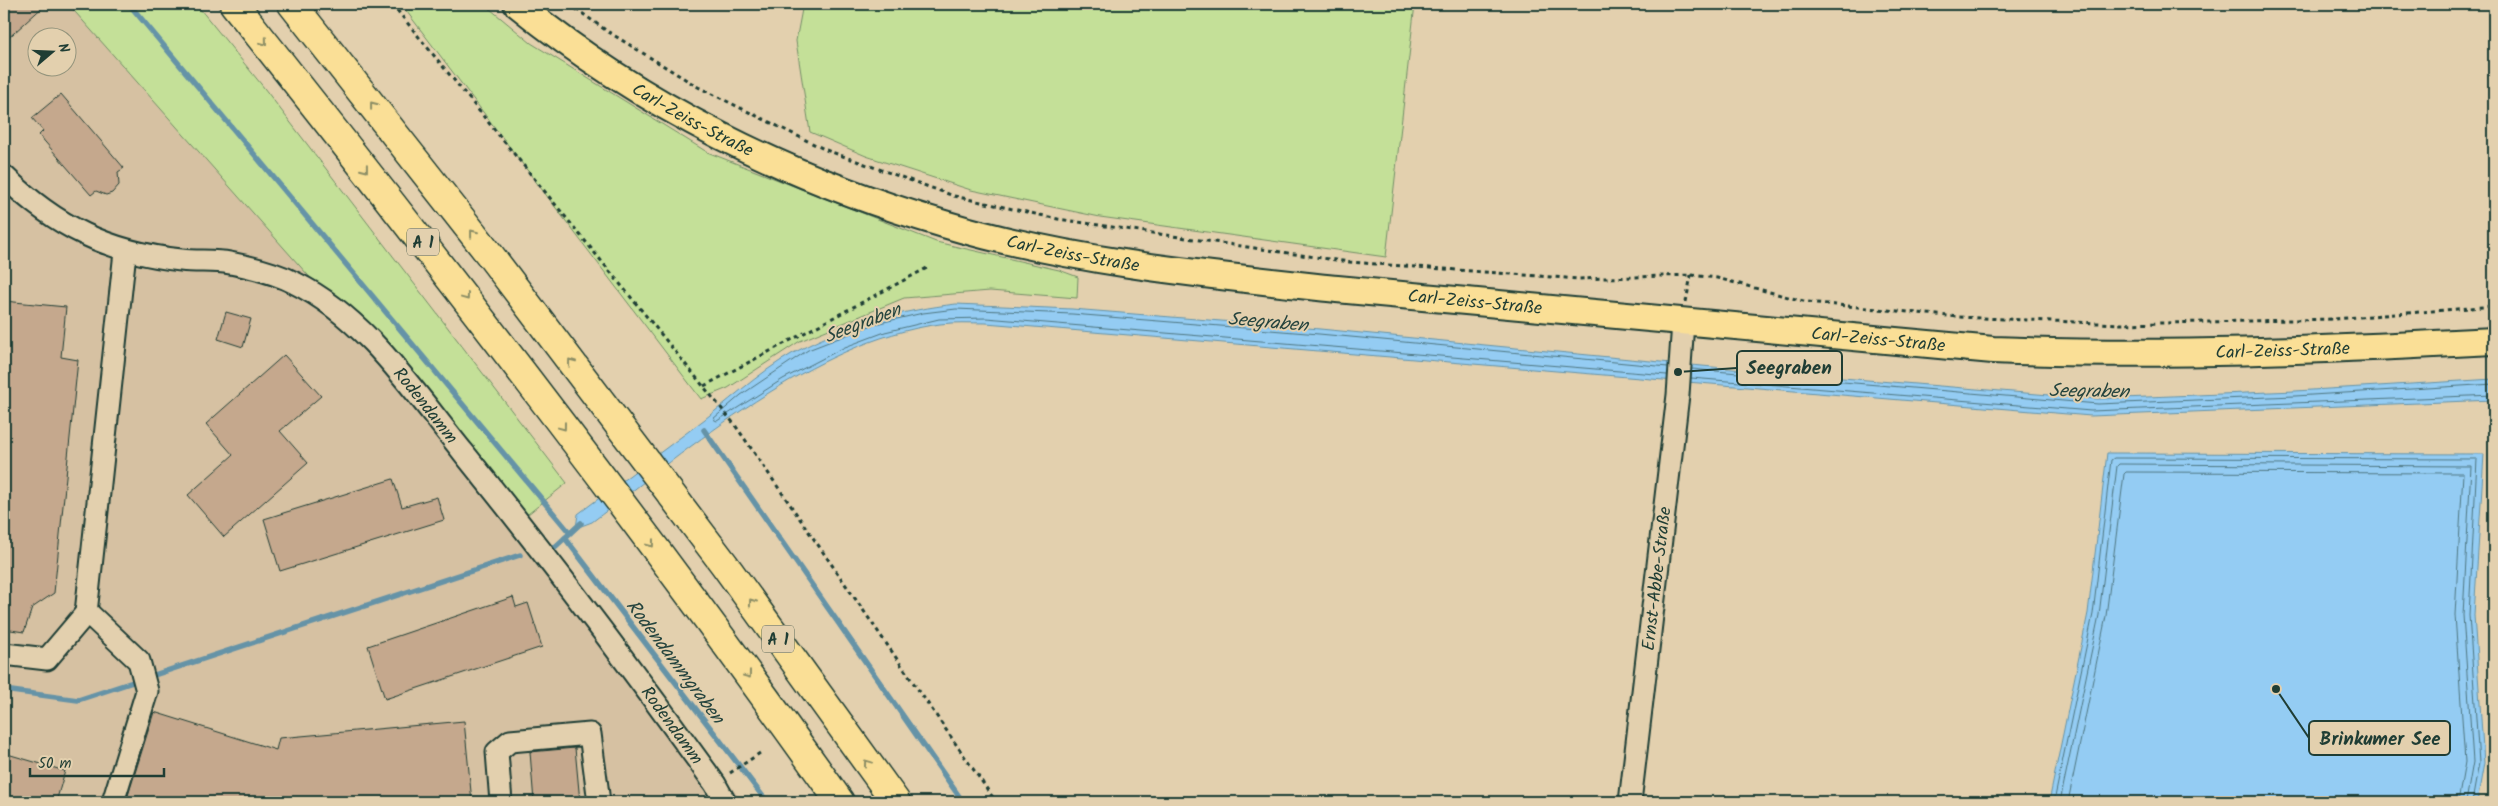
<svg xmlns="http://www.w3.org/2000/svg" width="2498" height="806" font-family="Kalam,sans-serif">
<style>
.built{fill:#d6c1a2;fill-rule:evenodd}
.green{fill:#c4e098;stroke:#728e66}
.water{fill:#94ccf3;stroke:#6593a7}
.lines{fill:none;stroke-linecap:round;stroke-linejoin:round}
.shore{stroke:#4e7680;stroke-width:1}
.stream{stroke:#6593a7;stroke-width:5.5}
.building{fill:#c5a88d;stroke:#1f3d34}
.minor-casing{stroke:#1f3d34;stroke-width:25}
.major-casing{stroke:#1f3d34;stroke-width:30}
.highway-casing{stroke:#1f3d34;stroke-width:31}
.path{stroke:#1f3d34;stroke-width:3;stroke-dasharray:4 4;stroke-linecap:butt}
.minor{stroke:#e3d0ae;stroke-width:21}
.major{stroke:#fadf96;stroke-width:26}
.highway{stroke:#fadf96;stroke-width:28}
.oneway{stroke:#8c8e65}
.labels{text-anchor:middle;stroke-width:4;stroke-linejoin:round;paint-order:stroke}
.shield{fill:#e3d0ae;stroke:#5a6959;stroke-width:1}
.shield-label{font-size:16px;font-weight:bold;fill:#1f3d34}
.street-label{font-size:18px;fill:#1f3d34;stroke:#e3d0ae}
.water-label{font-size:19px;font-style:italic;fill:#25443e;stroke:#e3d0ae}
.leader{fill:none;stroke:#1f3d34;stroke-width:2}
.callout-dot{fill:#1f3d34;stroke:#e3d0ae;stroke-width:2}
.callout{fill:#e3d0ae;stroke:#1f3d34;stroke-width:2}
.callout-label{font-size:19px;text-anchor:middle;font-weight:bold;fill:#1f3d34}
</style>
<rect width="100%" height="100%" fill="#e3d0ae"/>
<filter id="ink" filterUnits="userSpaceOnUse"><feTurbulence type="fractalNoise" baseFrequency=".02" numOctaves="2"/><feDisplacementMap in="SourceGraphic" scale="10" xChannelSelector="R" yChannelSelector="G"/><feConvolveMatrix kernelMatrix="1 2 1 2 8 2 1 2 1" color-interpolation-filters="sRGB"/></filter>
<g filter="url(#ink)">
<path class="built" d="M 4,4 L 81,4 L 388,345 L 743,802 L 4,802 ZM 38,38 L 68,38 L 68,68 L 38,68 Z"/>
<g class="green">
<path d="M 68,4 L 196,4 L 261,84 L 567,483 L 523,518 Z"/>
<path d="M 401,4 L 484,4 L 531,43 L 707,152 L 936,242 L 1059,270 L 1078,277 L 1077,298 L 990,291 L 904,298 L 800,341 L 728,388 L 701,399 Z"/>
<path d="M 803,4 L 1415,4 L 1386,257 L 1100,217 L 971,190 L 866,156 L 810,132 L 796,41 Z"/>
</g>
<g class="water">
<path d="M 956,304 L 1072,309 L 1320,329 L 1733,369 L 2098,399 L 2295,391 L 2494,379 L 2494,400 L 2091,416 L 986,323 C 971,323 955,322 940,324 C 813,341 691,447 592,522 L 576,528 L 578,514 C 620,482 663,451 705,419 C 737,394 770,363 807,346 C 853,323 905,310 956,304 Z"/>
<path d="M 2107,453 L 2484,454 L 2474,615 L 2484,763 L 2477,802 L 2049,802 L 2088,613 Z"/>
</g>
<g class="lines">
<g class="shore">
<path d="M 1692,369 L 2098,404 L 2295,396 L 2494,384"/>
<path d="M 1667,375 L 986,318 L 939,319 L 885,332 L 845,347 L 783,379 L 717,421 L 713,419 L 741,395 L 808,350 L 875,324 L 923,313 L 956,309 L 1072,314 L 1319,334 L 1668,367"/>
<path d="M 1691,378 L 2091,411 L 2494,395"/>
<path d="M 2054,802 L 2093,614 L 2111,460 L 2114,458 L 2477,459 L 2469,615 L 2479,763 L 2472,802"/>
<path d="M 2060,802 L 2099,615 L 2117,466 L 2119,464 L 2471,466 L 2463,615 L 2473,762 L 2466,802"/>
<path d="M 2068,802 L 2106,616 L 2124,474 L 2126,472 L 2463,473 L 2455,615 L 2465,762 L 2458,802"/>
</g>
<g class="stream">
<path d="M 129,4 L 570,533"/>
<path d="M 704,430 L 963,802"/>
<path d="M 565,538 L 764,798 L 764,802"/>
<path d="M 555,547 L 581,523"/>
<path d="M 4,690 L 78,700 L 520,555"/>
</g>
</g>
<g class="building">
<path d="M 4,4 L 46,4 L 4,42 Z"/>
<path d="M 61,94 L 124,168 L 118,172 L 119,185 L 112,193 L 106,195 L 96,191 L 91,195 L 39,135 L 43,131 L 32,118 Z"/>
<path d="M 4,301 L 66,307 L 61,357 L 78,360 L 54,593 L 32,608 L 24,632 L 4,629 Z"/>
<path d="M 226,312 L 251,319 L 243,347 L 218,339 Z"/>
<path d="M 284,355 L 321,396 L 280,431 L 308,463 L 224,537 L 188,495 L 233,455 L 206,424 Z"/>
<path d="M 393,479 L 402,507 L 437,497 L 444,520 L 280,571 L 264,519 Z"/>
<path d="M 513,597 L 516,607 L 528,603 L 542,647 L 385,699 L 368,646 Z"/>
<path d="M 154,712 L 276,750 L 279,738 L 464,721 L 472,802 L 126,802 Z"/>
<path d="M 575,748 L 580,802 L 534,802 L 530,752 Z"/>
<path d="M 4,753 L 65,771 L 56,802 L 4,802 Z"/>
</g>
<g class="lines">
<defs>
<g id="minor">
<path id="s1" d="M 4,176 C 56,227 108,252 181,260 C 197,262 214,260 230,263 C 251,267 276,273 295,283 C 365,317 415,393 463,452 C 550,560 634,671 715,784 L 725,802"/>
<path d="M 86,611 L 139,661 L 147,691 L 113,802"/>
<path d="M 4,654 L 47,659 L 86,613 L 125,252"/>
<path d="M 501,802 L 497,752 L 510,741 L 590,734 L 599,802"/>
<path id="s2" d="M 1630,802 L 1678,395 L 1683,322"/>
</g>
<g id="major">
<path id="s3" d="M 517,4 C 642,106 790,179 944,224 C 1071,262 1206,275 1337,289 L 1993,350 C 2161,357 2327,350 2494,341"/>
</g>
<g id="highway">
<path d="M 234,4 C 442,265 647,530 840,802"/>
<path d="M 292,4 L 490,255 L 724,564 L 896,802"/>
</g>
</defs>
<use href="#minor" class="minor-casing"/>
<use href="#major" class="major-casing"/>
<use href="#highway" class="highway-casing"/>
<g class="path">
<path d="M 392,4 L 735,425 L 996,802"/>
<path d="M 569,4 L 607,31 L 698,87 L 826,150 L 954,196 L 1058,219 L 1349,262 L 1579,279 L 1691,275 L 1717,278 L 1807,302 L 1958,317 L 2121,324 L 2334,319 L 2494,306"/>
<path d="M 1686,302 L 1691,275"/>
<path d="M 704,386 L 927,268"/>
<path d="M 730,773 L 763,751"/>
</g>
<use href="#minor" class="minor"/>
<use href="#major" class="major"/>
<use href="#highway" class="highway"/>
</g>
<defs><path id="oneway-chevron" d="M-2-3.5L2.5 0L-2 3.5" fill="none" stroke-width="1.6" stroke-linecap="round" stroke-linejoin="round" transform="scale(1.25)"/></defs>
<g class="oneway">
<use href="#oneway-chevron" transform="translate(264 42) rotate(51)"/>
<use href="#oneway-chevron" transform="translate(373 105) rotate(-128)"/>
<use href="#oneway-chevron" transform="translate(365 169) rotate(52)"/>
<use href="#oneway-chevron" transform="translate(473 233) rotate(-128)"/>
<use href="#oneway-chevron" transform="translate(466 297) rotate(53)"/>
<use href="#oneway-chevron" transform="translate(571 362) rotate(-127)"/>
<use href="#oneway-chevron" transform="translate(563 427) rotate(53)"/>
<use href="#oneway-chevron" transform="translate(651 544) rotate(53)"/>
<use href="#oneway-chevron" transform="translate(752 602) rotate(-126)"/>
<use href="#oneway-chevron" transform="translate(748 675) rotate(53)"/>
<use href="#oneway-chevron" transform="translate(867 763) rotate(-126)"/>
</g>
</g>
<g class="labels">
<g class="shield">
<rect x="407" y="228.5" width="32" height="27" rx="4"/>
<rect x="762" y="625.5" width="32" height="27" rx="4"/>
</g>
<g class="shield-label">
<text x="423" y="248">A 1</text>
<text x="778" y="645">A 1</text>
</g>
<g class="street-label">
<text dy="6" stroke="none"><textPath href="#s3" startOffset="211">Carl-Zeiss-Straße</textPath></text>
<text dy="6" stroke="none"><textPath href="#s3" startOffset="616">Carl-Zeiss-Straße</textPath></text>
<text dy="6" stroke="none"><textPath href="#s3" startOffset="1021">Carl-Zeiss-Straße</textPath></text>
<text dy="6" stroke="none"><textPath href="#s3" startOffset="1426">Carl-Zeiss-Straße</textPath></text>
<text dy="6" stroke="none"><textPath href="#s3" startOffset="1831">Carl-Zeiss-Straße</textPath></text>
<text dy="6" stroke="none"><textPath href="#s1" startOffset="498">Rodendamm</textPath></text>
<text dy="6" stroke="none"><textPath href="#s2" startOffset="225">Ernst-Abbe-Straße</textPath></text>
<text dy="6" stroke="none"><textPath href="#s1" startOffset="902">Rodendamm</textPath></text>
</g>
<g class="water-label">
<text transform="translate(1268 321) rotate(5)" y="7">Seegraben</text>
<text transform="translate(862 322) rotate(-21)" y="7">Seegraben</text>
<text transform="translate(2089 390) rotate(1)" y="7">Seegraben</text>
<text transform="translate(676 661) rotate(53)" y="7">Rodendammgraben</text>
</g>
</g>
<path class="leader" d="M1678 372L1737 368M2276 689L2309 738"/>
<g class="callout-dot">
<circle cx="1678" cy="372" r="5"/>
<circle cx="2276" cy="689" r="5"/>
</g>
<g class="callout">
<rect x="1737" y="351" width="105" height="34" rx="5"/>
<rect x="2309" y="721" width="141" height="34" rx="5"/>
</g>
<g class="callout-label">
<text x="1789" y="374">Seegraben</text>
<text x="2380" y="745">Brinkumer See</text>
</g>
<rect width="2498" height="806" fill="none" stroke="#e3d0ae" stroke-width="20"/>
<rect x="10" y="10" width="2478" height="786" fill="none" stroke="#1f3d34" stroke-width="2" filter="url(#ink)"/>
<g transform="translate(52 52) rotate(71)"><circle r="24" fill="#e3d0ae" stroke="#95957d"/>
<path d="M0-4L9 19L0 12L-9 19Z" fill="#1f3d34"/>
<text y="-8" font-size="14" font-weight="bold" text-anchor="middle" fill="#1f3d34">N</text>
</g>
<path d="M30 768v8h134v-8" fill="none" stroke="#1f3d34" stroke-width="2.5"/>
<text x="38" y="768" font-size="15" fill="#1f3d34" stroke="#e3d0ae" stroke-width="4" paint-order="stroke">50 m</text>
</svg>
